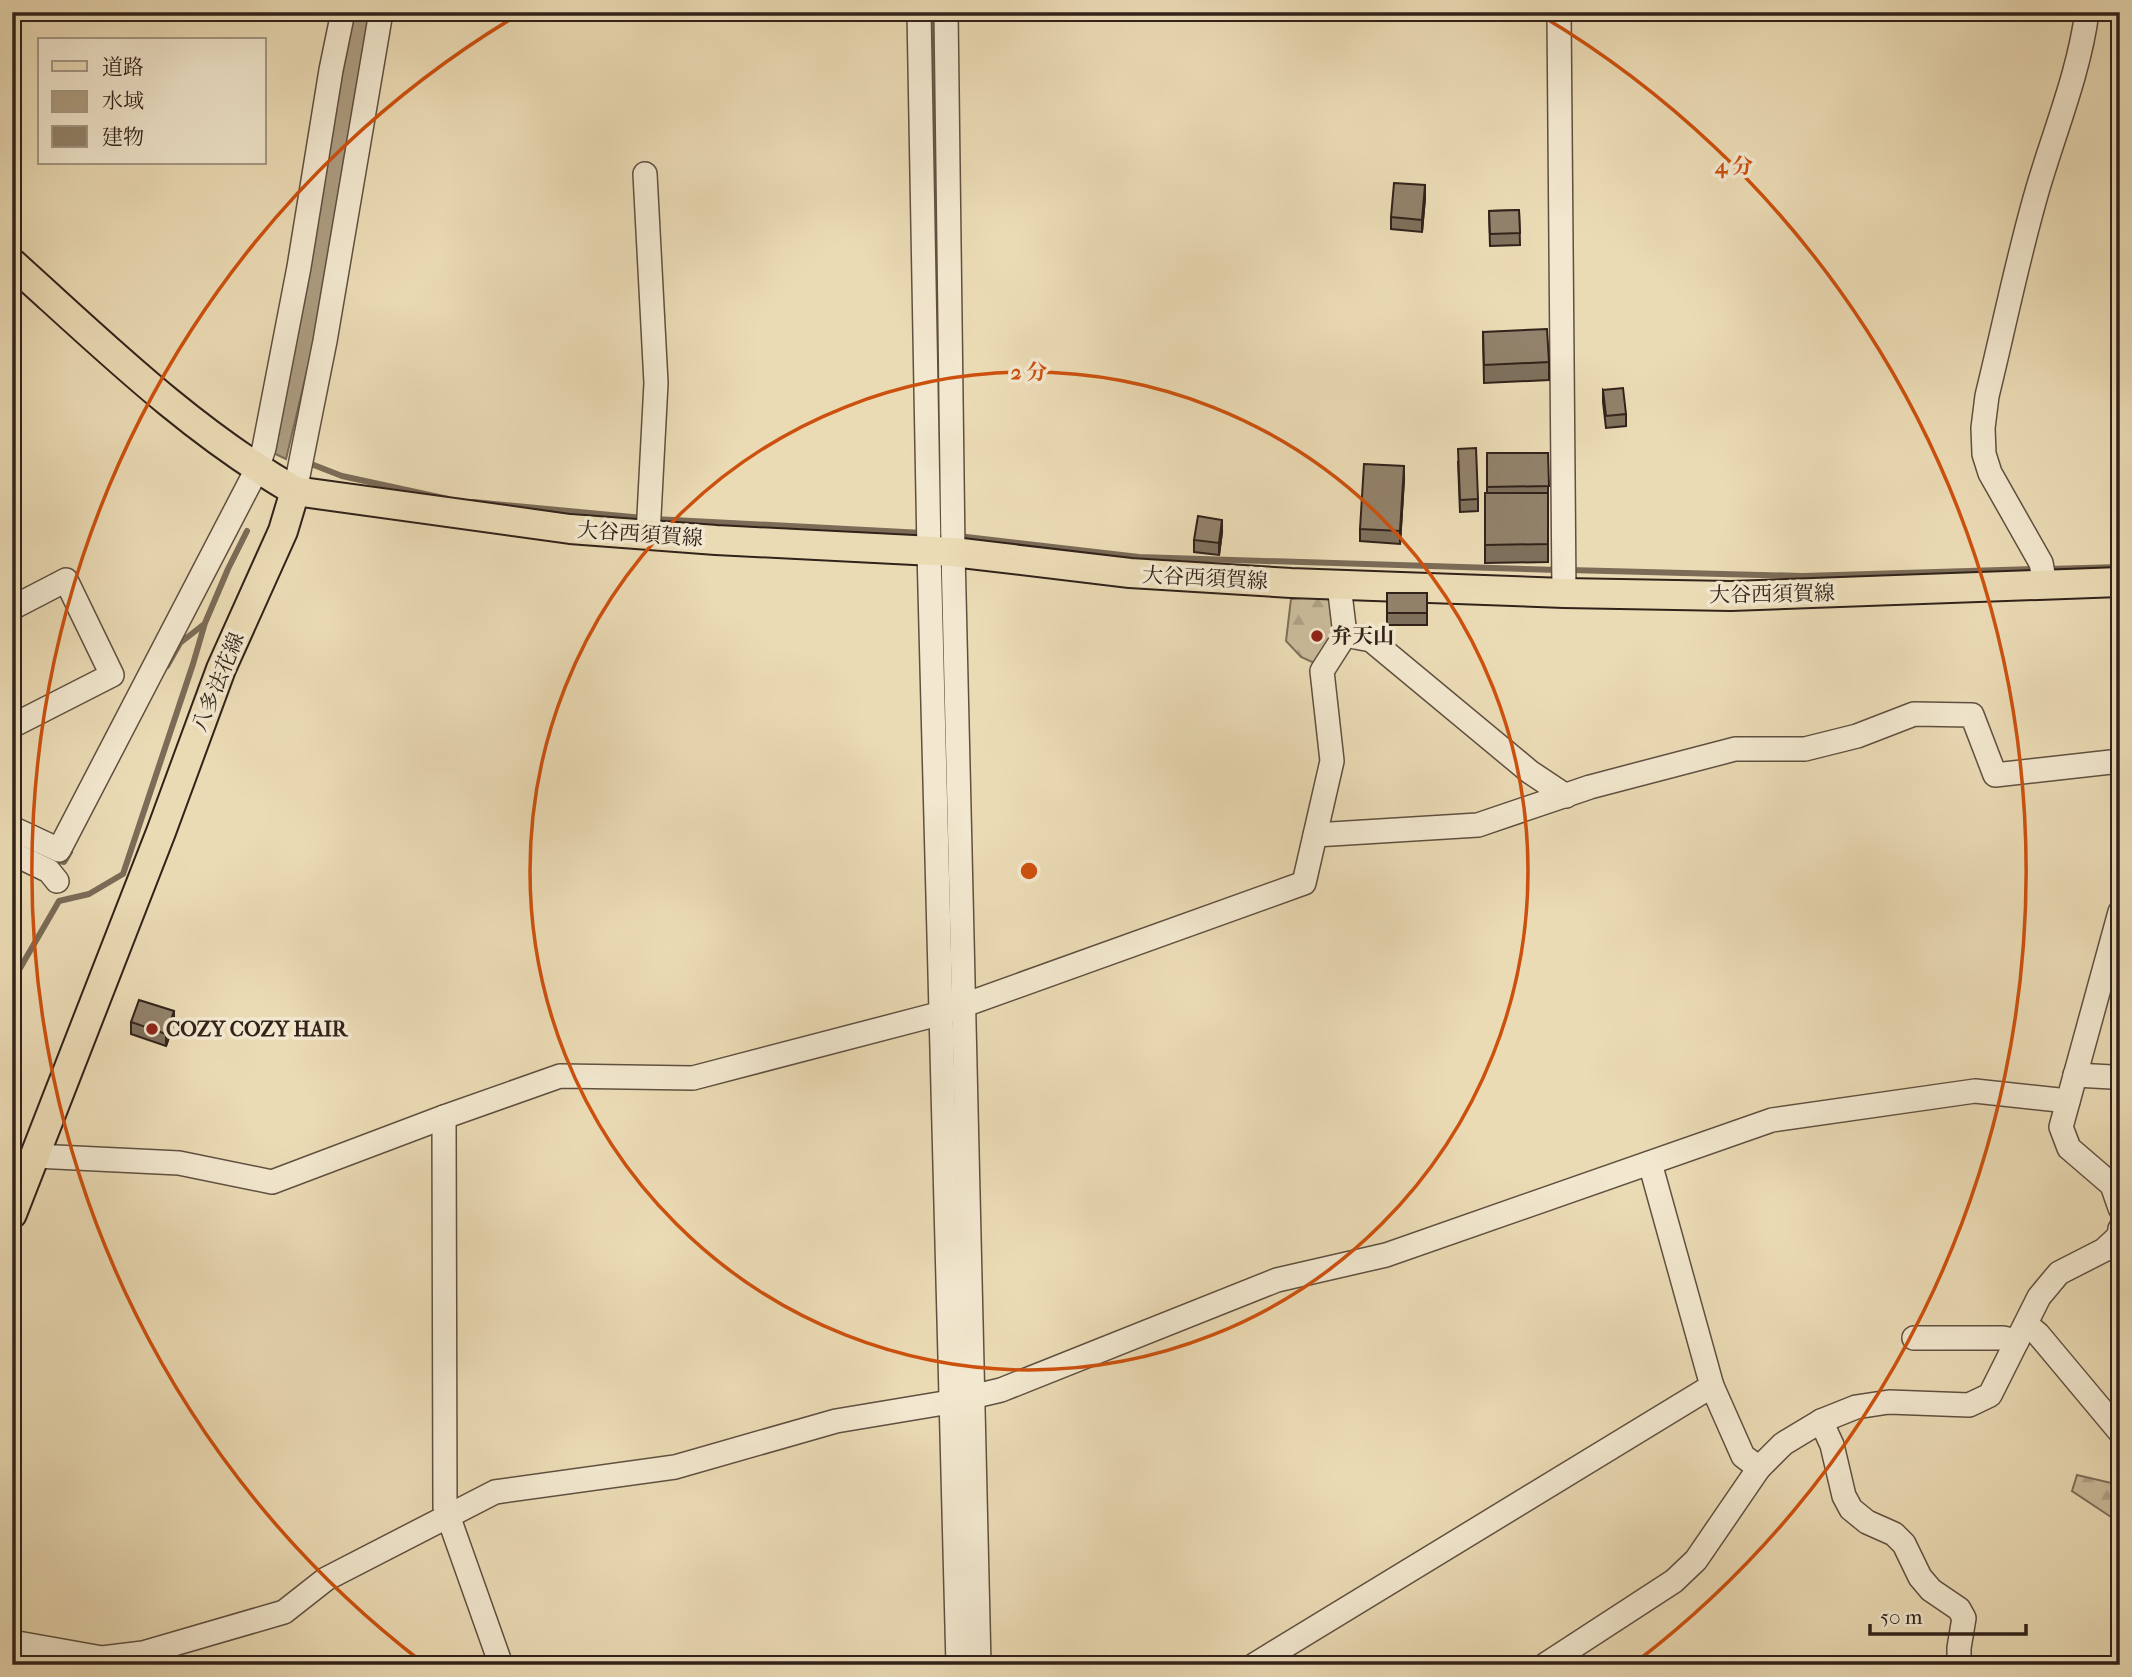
<svg xmlns="http://www.w3.org/2000/svg" width="2132" height="1677" font-family="'IM FELL French Canon','Noto Serif JP',serif">
<style>
.forest{fill:url(#forest-firs);stroke:#7e6f5a;stroke-width:2}
.water{fill:#ac9c80;stroke:#7b6b57;stroke-width:2}
.lines{fill:none;stroke-linecap:round;stroke-linejoin:round}
.stream{stroke:#7b6b57;stroke-width:6}
.minor-casing{stroke:#605041;stroke-width:26}
.major-casing{stroke:#31221a;stroke-width:32}
.minor{stroke:#f2e8cf;stroke-width:23}
.major{stroke:#ebdbb5;stroke-width:28}
.wall{fill:#7e705c;stroke:#31221a;stroke-width:2}
.shaded-wall{fill:#665b4b;stroke:#31221a;stroke-width:2}
.building{fill:#92826b;stroke:#31221a;stroke-width:2}
.ring{fill:none;stroke:#cd510e;stroke-width:3.5}
.poi-dot{fill:#8f2418;stroke:#f2e8cf;stroke-width:2.5}
.labels{text-anchor:middle;stroke-width:7;stroke-linejoin:round;paint-order:stroke}
.street-label{font-size:21px;fill:#31221a;stroke:#f2e8cf}
.poi-label{font-size:21px;font-weight:bold;fill:#31221a;stroke:#f2e8cf;text-anchor:start}
.centre{fill:#cd510e;stroke:#f2e8cf;stroke-width:3.5}
.ring-label{font-size:21px;text-anchor:middle;font-weight:bold;fill:#cd510e;stroke:#f2e8cf;stroke-width:7;stroke-linejoin:round;paint-order:stroke}
</style>
<defs>
<pattern id="forest-firs" width="22" height="20" patternUnits="userSpaceOnUse" patternTransform="scale(1.75)"><rect width="22" height="20" fill="#cbbc9b"/><path d="M5 1l3.5 6h-7zM16 11l3.5 6h-7z" fill="#afa185"/></pattern>
</defs>
<rect width="100%" height="100%" fill="#ebdbb5"/>
<filter id="stains"><feTurbulence type="fractalNoise" baseFrequency=".00286" numOctaves="4"/><feColorMatrix values="0 0 0 0 .2 0 0 0 0 .09 0 0 0 0 .02 0 0 0 .5 -.17"/></filter>
<radialGradient id="worn" r=".72"><stop offset=".6" stop-color="#630" stop-opacity="0"/><stop offset="1" stop-color="#630" stop-opacity=".3"/></radialGradient>
<g class="forest">
<path d="M 1327,596 C 1352,628 1341,635 1321,666 L 1301,657 L 1286,641 L 1291,599 Z"/>
<path d="M 2077,1475 L 2120,1485 L 2120,1523 L 2072,1491 Z"/>
</g>
<path class="water" d="M 350,12 L 371,12 L 315,337 L 286,459 L 269,451 Z"/>
<g class="lines">
<g class="stream">
<path d="M 931,12 L 940,545"/>
<path d="M 306,462 L 342,476 L 448,499"/>
<path d="M 473,502 L 643,518"/>
<path d="M 654,519 L 923,533"/>
<path d="M 958,536 L 1139,557 L 1558,570"/>
<path d="M 941,559 L 941,583"/>
<path d="M 2048,569 L 2120,567"/>
<path d="M 1569,570 L 1803,576 L 2037,569"/>
<path d="M 167,666 L 180,643 L 203,625"/>
<path d="M 46,858 L 64,862 L 70,852"/>
<path d="M 12,982 L 59,901 L 89,894 L 123,874 L 193,664 L 205,623 L 228,569 L 247,531"/>
</g>
<defs>
<g id="minor">
<path d="M 919,12 L 929,551 L 958,1665"/>
<path d="M 946,12 L 953,552 L 979,1665"/>
<path d="M 1559,12 L 1564,593"/>
<path d="M 645,174 L 656,383 L 648,535"/>
<path d="M 295,491 L 325,341 L 381,12"/>
<path d="M 2045,584 L 2041,563 L 1990,473 L 1984,454 L 1983,428 L 1987,396 C 2004,327 2018,256 2038,188 C 2055,130 2079,73 2087,12"/>
<path d="M 12,608 L 66,580 L 112,675 L 12,726"/>
<path d="M 1345,635 L 1371,640 L 1530,772 L 1566,796"/>
<path d="M 12,828 L 59,850 L 257,469 L 264,448 L 299,267 L 331,70 L 343,12"/>
<path d="M 1315,835 L 1478,825 L 1590,787 L 1735,749 L 1805,749 L 1857,736 L 1914,714 L 1972,715 L 1995,775 L 2120,761"/>
<path d="M 12,853 L 49,871 L 57,881"/>
<path d="M 2120,912 L 2061,1127 L 2069,1148 L 2112,1185 L 2120,1208"/>
<path d="M 2075,1075 L 2112,1077 L 2120,1080"/>
<path d="M 444,1117 L 445,1507 L 501,1665"/>
<path d="M 35,1156 L 179,1163 L 272,1182 L 444,1117 L 560,1076 L 693,1078 L 942,1013 L 1304,883 L 1332,761 L 1322,671 L 1345,635 L 1339,585"/>
<path d="M 2026,1324 L 2038,1334 L 2120,1432"/>
<path d="M 1914,1338 L 2003,1338 L 2017,1341"/>
<path d="M 1712,1386 L 1743,1456 L 1759,1468"/>
<path d="M 1821,1421 L 1832,1445 L 1844,1496 L 1851,1509 L 1867,1522 L 1894,1534 L 1904,1544 L 1920,1577 L 1931,1590 L 1959,1609 L 1964,1618 L 1959,1648 L 1959,1665"/>
<path d="M 12,1642 L 102,1658 L 143,1653 L 284,1612 L 326,1579 L 495,1492 L 675,1467 L 836,1421 L 950,1402 L 1001,1390 L 1277,1280 L 1386,1255 L 1772,1120 L 1975,1091 L 2068,1101"/>
<path d="M 1254,1665 L 1712,1386 L 1650,1163"/>
<path d="M 1545,1665 L 1674,1581 L 1696,1560 L 1759,1468 L 1783,1444 L 1821,1421 L 1856,1407 L 1889,1402 L 1969,1405 L 1990,1395 L 2039,1297 L 2059,1273 L 2104,1250 L 2119,1236 L 2120,1229"/>
</g>
<g id="major">
<path d="M 12,263 C 102,344 189,430 295,491 L 570,529 L 716,540 L 953,552 L 1130,573 L 1291,583 L 1564,593 L 1731,596 L 2120,582"/>
<path d="M 12,1214 L 161,832 L 221,669 L 283,531 L 295,491"/>
</g>
</defs>
<use href="#minor" class="minor-casing"/>
<use href="#major" class="major-casing"/>
<use href="#minor" class="minor"/>
<use href="#major" class="major"/>
</g>
<g class="wall">
<path d="M 1425,198 L 1422,232 L 1391,229 L 1391,217 Z"/>
<path d="M 1519,210 L 1520,245 L 1490,246 L 1489,211 Z"/>
<path d="M 1483,332 L 1549,362 L 1549,380 L 1484,383 Z"/>
<path d="M 1603,390 L 1626,414 L 1626,426 L 1606,428 L 1603,402 Z"/>
<path d="M 1487,453 L 1548,453 L 1548,562 L 1485,563 L 1485,493 L 1487,493 Z"/>
<path d="M 1458,461 L 1478,499 L 1478,511 L 1460,512 Z"/>
<path d="M 1404,479 L 1400,544 L 1360,541 L 1360,529 Z"/>
<path d="M 1222,532 L 1219,555 L 1194,552 L 1194,540 Z"/>
<rect x="1387" y="593" width="40" height="32"/>
<path d="M 131,1022 L 174,1023 L 166,1046 L 131,1034 Z"/>
</g>
<g class="shaded-wall">
<path d="M 1425,185 L 1425,198 L 1422,232 L 1422,220 Z"/>
<path d="M 1404,466 L 1404,479 L 1400,544 L 1400,531 Z"/>
<path d="M 1222,520 L 1222,532 L 1219,555 L 1219,543 Z"/>
<path d="M 174,1011 L 174,1023 L 166,1046 L 166,1034 Z"/>
</g>
<g class="building">
<path d="M 1394,183 L 1425,185 L 1422,220 L 1391,217 Z"/>
<path d="M 1519,210 L 1520,233 L 1490,234 L 1489,211 Z"/>
<path d="M 1547,329 L 1549,362 L 1484,365 L 1483,332 Z"/>
<path d="M 1623,388 L 1626,414 L 1606,416 L 1603,390 Z"/>
<path d="M 1476,448 L 1478,499 L 1460,500 L 1458,449 Z"/>
<path d="M 1487,453 L 1548,453 L 1549,486 L 1487,487 Z"/>
<path d="M 1364,464 L 1404,466 L 1400,531 L 1360,529 Z"/>
<path d="M 1485,493 L 1548,493 L 1548,544 L 1485,545 Z"/>
<path d="M 1198,516 L 1222,520 L 1219,543 L 1194,540 Z"/>
<rect x="1387" y="593" width="40" height="20"/>
<path d="M 139,1000 L 174,1011 L 166,1034 L 131,1022 Z"/>
</g>
<g class="ring">
<circle cx="1029" cy="871" r="499"/>
<path d="M422 1662A997 997 0 0 1 516 16M1542 16A997 997 0 0 1 1636 1662"/>
</g>
<g class="poi-dot">
<circle cx="1317" cy="636" r="7"/>
<circle cx="152" cy="1029" r="7"/>
</g>
<g class="labels">
<g class="street-label">
<text transform="translate(640 534) rotate(4)" y="7">大谷西須賀線</text>
<text transform="translate(1205 578) rotate(3)" y="7">大谷西須賀線</text>
<text transform="translate(1772 594) rotate(-1)" y="7">大谷西須賀線</text>
<text transform="translate(218 682) rotate(-68)" y="7">八多法花線</text>
</g>
<g class="poi-label">
<text x="1331" y="643">弁天山</text>
<text x="166" y="1036">COZY COZY HAIR</text>
</g>
</g>
<circle cx="1029" cy="871" r="10" class="centre"/>
<g class="ring-label">
<text x="1734" y="173">4 分</text>
<text x="1029" y="379">2 分</text>
</g>
<rect width="2132" height="1677" fill="none" stroke="#ebdbb5" stroke-width="42"/>
<rect x="14" y="14" width="2104" height="1649" fill="none" stroke="#31221a" stroke-width="3.5"/>
<rect x="21" y="21" width="2090" height="1635" fill="none" stroke="#31221a" stroke-width="2"/>
<rect x="38" y="38" width="228" height="126" fill="#f2e8cf" stroke="#a59987" stroke-width="2"/>
<rect x="52" y="61" width="35" height="10" fill="#ebdbb5" stroke="#a59987" stroke-width="2"/>
<text x="102" y="74" font-size="21" fill="#31221a">道路</text>
<rect x="52" y="91" width="35" height="21" fill="#ac9c80" stroke="#a59987" stroke-width="2"/>
<text x="102" y="108" font-size="21" fill="#31221a">水域</text>
<rect x="52" y="126" width="35" height="21" fill="#92826b" stroke="#a59987" stroke-width="2"/>
<text x="102" y="144" font-size="21" fill="#31221a">建物</text>
<path d="M1870 1624v10h156v-10" fill="none" stroke="#31221a" stroke-width="3.5"/>
<text x="1880" y="1624" font-size="21" fill="#31221a" stroke="#f2e8cf" stroke-width="5" paint-order="stroke">50 m</text>
<rect width="100%" height="100%" filter="url(#stains)"/>
<rect width="100%" height="100%" fill="url(#worn)"/>
</svg>
